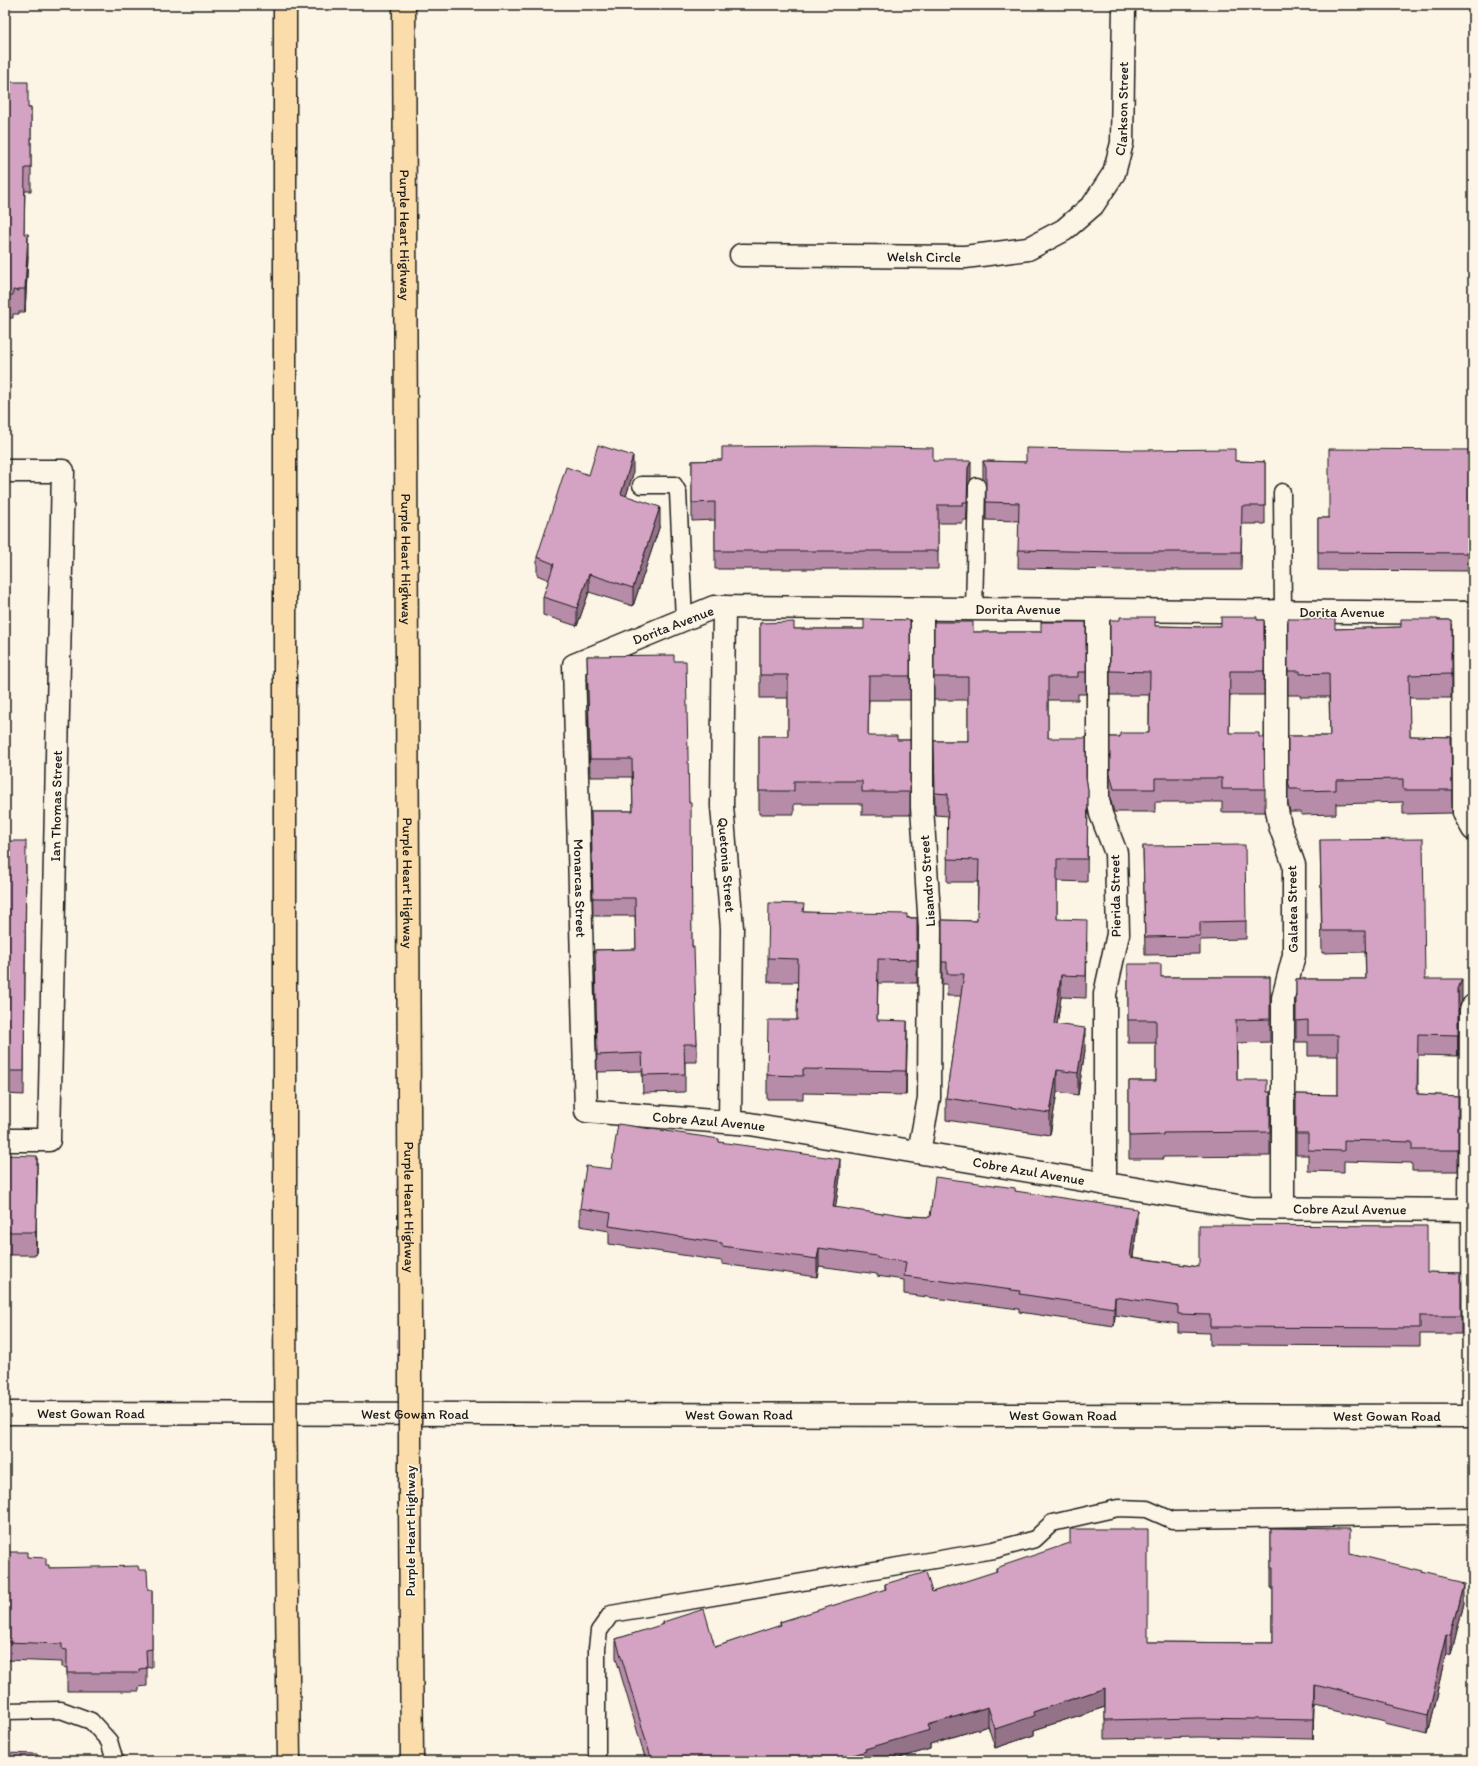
<svg xmlns="http://www.w3.org/2000/svg" width="1478" height="1766" font-family="Itim,sans-serif">
<style>
.lines{fill:none;stroke-linecap:round;stroke-linejoin:round}
.service-casing{stroke:#1c1c1c;stroke-width:19}
.minor-casing{stroke:#1c1c1c;stroke-width:25}
.tertiary-casing{stroke:#1c1c1c;stroke-width:25}
.motorway-casing{stroke:#1c1c1c;stroke-width:25}
.service{stroke:#fcf5e5;stroke-width:16}
.minor{stroke:#fcf5e5;stroke-width:22}
.tertiary{stroke:#fcf5e5;stroke-width:22}
.motorway{stroke:#faddab;stroke-width:22}
.motorway-bridge-casing{stroke:#1c1c1c;stroke-width:25;stroke-linecap:butt}
.motorway-bridge{stroke:#faddab;stroke-width:22}
.wall{fill:#b68ca8;stroke:#1c1c1c}
.shaded-wall{fill:#947288;stroke:#1c1c1c}
.building{fill:#d4a3c3;stroke:#1c1c1c}
.labels{text-anchor:middle;stroke-width:3.5;stroke-linejoin:round;paint-order:stroke}
.street-label{font-size:14px;fill:#1c1c1c;stroke:#fcf5e5}
</style>
<rect width="100%" height="100%" fill="#fcf5e5"/>
<filter id="ink" filterUnits="userSpaceOnUse"><feTurbulence type="fractalNoise" baseFrequency=".025" numOctaves="2"/><feDisplacementMap in="SourceGraphic" scale="8" xChannelSelector="R" yChannelSelector="G"/><feConvolveMatrix kernelMatrix="1 2 1 2 8 2 1 2 1" color-interpolation-filters="sRGB"/></filter>
<g filter="url(#ink)">
<g class="lines">
<defs>
<g id="service">
<path d="M 641,485 L 674,485 L 678,492 L 684,620"/>
<path d="M 1282,492 L 1283,612"/>
<path d="M 974,609 L 977,486"/>
<path d="M 1470,1210 L 1471,1416"/>
<path d="M 5,1711 L 61,1710 L 91,1721 L 109,1741 L 115,1761"/>
<path d="M 597,1761 L 597,1648 L 599,1631 L 611,1614 L 994,1550 L 1035,1539 L 1052,1523 L 1118,1508 L 1147,1509 L 1172,1520 L 1473,1516"/>
</g>
<g id="minor">
<path id="s1" d="M 741,255 L 965,257 L 1028,249 L 1064,230 L 1093,205 L 1114,173 L 1122,143 L 1124,5"/>
<path d="M 5,471 L 63,471 L 49,1140 L 5,1140"/>
<path id="s2" d="M 724,607 L 722,806 L 732,928 L 730,1122"/>
<path d="M 1098,610 L 1098,799 L 1101,814 L 1116,853 L 1118,934 L 1105,994 L 1105,1184"/>
<path d="M 1276,612 L 1276,805 L 1280,826 L 1294,865 L 1294,955 L 1283,998 L 1283,1208"/>
<path d="M 1463,613 L 1464,813 L 1473,829"/>
<path id="s3" d="M 1473,613 L 714,607 L 574,665 L 586,1111 L 750,1124 L 1250,1208 L 1473,1210"/>
<path d="M 919,1152 L 929,1098 L 930,928 L 922,807 L 922,609"/>
<path d="M 1470,1210 L 1471,1010 L 1473,1006"/>
</g>
<g id="tertiary">
<path id="s4" d="M 5,1413 L 1473,1416"/>
</g>
<g id="motorway">
<path d="M 285,5 L 285,1305"/>
<path id="s5" d="M 404,5 L 410,1327"/>
<path d="M 410,1505 L 412,1761"/>
<path d="M 286,1518 L 289,1761"/>
</g>
</defs>
<use href="#service" class="service-casing"/>
<use href="#minor" class="minor-casing"/>
<use href="#tertiary" class="tertiary-casing"/>
<use href="#motorway" class="motorway-casing"/>
<use href="#service" class="service"/>
<use href="#minor" class="minor"/>
<use href="#tertiary" class="tertiary"/>
<use href="#motorway" class="motorway"/>
<defs>
<g id="motorway-bridge">
<path d="M 285,1305 L 286,1518"/>
<path d="M 410,1327 L 410,1505"/>
</g>
</defs>
<use href="#motorway-bridge" class="motorway-bridge-casing"/>
<use href="#motorway-bridge" class="motorway-bridge"/>
</g>
<g class="wall">
<path d="M 5,76 L 8,82 L 28,108 L 31,108 L 31,191 L 25,191 L 24,234 L 28,257 L 25,312 L 19,312 L 19,314 L 13,314 L 13,318 L 6,318 L 6,320 L 5,320 Z"/>
<path d="M 1473,450 L 1473,571 L 1318,570 L 1318,518 L 1329,518 Z"/>
<path d="M 722,460 L 933,461 L 971,479 L 968,486 L 967,520 L 963,520 L 963,523 L 938,523 L 938,569 L 715,569 L 715,520 L 692,521 L 692,461 Z"/>
<path d="M 983,461 L 1026,462 L 1235,461 L 1265,462 L 1265,524 L 1242,524 L 1241,570 L 1120,570 L 1018,568 L 1019,521 L 986,520 L 986,485 L 983,479 Z"/>
<path d="M 633,474 L 626,496 L 660,525 L 633,606 L 589,592 L 577,626 L 543,615 L 543,597 L 549,580 L 537,575 L 537,557 L 589,475 Z"/>
<path d="M 1288,619 L 1335,629 L 1401,627 L 1438,620 L 1451,620 L 1451,698 L 1409,698 L 1410,736 L 1451,737 L 1452,813 L 1403,814 L 1403,802 L 1336,804 L 1336,814 L 1301,815 L 1301,812 L 1290,812 L 1288,804 L 1288,736 L 1330,736 L 1329,697 L 1300,697 L 1300,695 L 1288,695 Z"/>
<path d="M 910,620 L 910,700 L 869,700 L 868,736 L 897,740 L 910,740 L 910,815 L 862,815 L 862,804 L 794,804 L 794,814 L 759,814 L 759,736 L 788,736 L 788,698 L 760,698 L 760,623 L 794,629 L 864,629 Z"/>
<path d="M 1110,620 L 1155,626 L 1202,627 L 1221,626 L 1257,620 L 1264,620 L 1264,695 L 1230,695 L 1229,733 L 1259,737 L 1265,789 L 1265,812 L 1222,812 L 1222,802 L 1155,802 L 1155,812 L 1114,812 L 1110,798 L 1110,737 L 1120,737 L 1149,733 L 1149,695 L 1110,695 Z"/>
<path d="M 934,622 L 973,632 L 1041,632 L 1086,622 L 1086,694 L 1078,694 L 1078,700 L 1048,700 L 1048,738 L 1086,777 L 1088,790 L 1087,882 L 1057,881 L 1057,919 L 1087,942 L 1086,998 L 1061,997 L 1057,1025 L 1085,1050 L 1078,1095 L 1057,1092 L 1050,1135 L 946,1120 L 946,1098 L 961,996 L 947,996 L 947,984 L 942,984 L 942,920 L 977,921 L 978,882 L 947,882 L 948,816 L 935,815 L 934,741 L 968,741 L 968,700 L 934,700 Z"/>
<path d="M 587,656 L 674,661 L 689,803 L 692,947 L 697,1044 L 697,1062 L 685,1062 L 685,1092 L 643,1093 L 642,1071 L 597,1072 L 595,950 L 636,949 L 635,916 L 593,916 L 591,811 L 633,811 L 632,777 L 590,777 Z"/>
<path d="M 1320,840 L 1425,979 L 1462,1001 L 1458,1010 L 1458,1056 L 1418,1055 L 1418,1094 L 1458,1096 L 1458,1171 L 1412,1171 L 1412,1163 L 1344,1161 L 1344,1172 L 1308,1171 L 1308,1155 L 1296,1155 L 1296,1094 L 1338,1095 L 1338,1056 L 1308,1056 L 1308,1042 L 1296,1042 L 1296,979 L 1366,979 L 1365,952 L 1322,953 Z"/>
<path d="M 5,841 L 26,865 L 24,1095 L 5,1094 Z"/>
<path d="M 1143,846 L 1246,921 L 1246,939 L 1200,940 L 1200,954 L 1145,955 Z"/>
<path d="M 804,912 L 917,918 L 917,983 L 878,983 L 877,1020 L 907,1045 L 906,1095 L 803,1093 L 803,1099 L 767,1099 L 767,1075 L 797,1020 L 798,982 L 768,982 L 768,958 Z"/>
<path d="M 1128,964 L 1161,977 L 1270,977 L 1270,1042 L 1237,1043 L 1237,1080 L 1267,1092 L 1270,1092 L 1270,1156 L 1163,1157 L 1163,1159 L 1129,1159 L 1129,1081 L 1156,1081 L 1156,1043 L 1128,1043 Z"/>
<path d="M 719,1142 L 840,1177 L 835,1208 L 883,1214 L 930,1217 L 1015,1191 L 1137,1227 L 1133,1257 L 1199,1267 L 1461,1273 L 1461,1334 L 1420,1334 L 1420,1346 L 1210,1345 L 1210,1333 L 1178,1332 L 1178,1324 L 1115,1315 L 1114,1326 L 1019,1312 L 1019,1309 L 904,1294 L 904,1280 L 877,1276 L 877,1274 L 819,1266 L 817,1277 L 722,1264 L 722,1261 L 609,1244 L 609,1231 L 580,1226 L 580,1208 L 611,1169 Z"/>
<path d="M 5,1155 L 37,1179 L 36,1255 L 5,1255 Z"/>
<path d="M 1271,1528 L 1350,1553 L 1423,1573 L 1464,1602 L 1451,1656 L 1446,1654 L 1427,1734 L 1385,1724 L 1385,1722 L 1314,1705 L 1313,1739 L 1199,1737 L 1105,1739 L 1105,1707 L 1034,1730 L 1034,1735 L 995,1748 L 988,1726 L 930,1744 L 930,1749 L 889,1761 L 646,1761 L 616,1658 L 616,1639 L 663,1625 L 663,1622 L 715,1647 L 780,1626 L 780,1622 L 885,1590 L 885,1584 L 932,1592 L 996,1572 L 996,1568 L 1148,1642 L 1273,1643 L 1273,1588 L 1271,1588 Z"/>
<path d="M 5,1552 L 27,1557 L 46,1565 L 49,1568 L 139,1570 L 148,1590 L 152,1590 L 152,1667 L 147,1668 L 147,1686 L 139,1687 L 139,1691 L 67,1691 L 67,1668 L 62,1667 L 62,1662 L 5,1660 Z"/>
</g>
<g class="shaded-wall">
<path d="M 28,234 L 28,257 L 25,312 L 25,289 Z"/>
<path d="M 633,456 L 633,474 L 621,512 L 621,494 Z"/>
<path d="M 971,461 L 971,479 L 968,486 L 967,520 L 968,468 Z"/>
<path d="M 660,507 L 660,525 L 633,606 L 633,588 Z"/>
<path d="M 589,574 L 589,592 L 577,626 L 577,608 Z"/>
<path d="M 1061,975 L 1061,997 L 1054,1046 L 1054,1024 Z"/>
<path d="M 1462,979 L 1462,1001 L 1458,1010 L 1458,1056 L 1458,989 Z"/>
<path d="M 907,1021 L 907,1045 L 906,1095 L 906,1071 Z"/>
<path d="M 1085,1028 L 1085,1050 L 1078,1095 L 1078,1073 Z"/>
<path d="M 1057,1070 L 1057,1092 L 1050,1135 L 1050,1113 Z"/>
<path d="M 37,1156 L 37,1179 L 36,1255 L 36,1232 Z"/>
<path d="M 840,1159 L 840,1177 L 833,1225 L 833,1207 Z"/>
<path d="M 1137,1209 L 1137,1227 L 1130,1275 L 1130,1257 Z"/>
<path d="M 819,1248 L 819,1266 L 817,1277 L 817,1259 Z"/>
<path d="M 1115,1297 L 1115,1315 L 1114,1326 L 1114,1308 Z"/>
<path d="M 1464,1583 L 1464,1602 L 1451,1656 L 1451,1636 Z"/>
<path d="M 1446,1635 L 1446,1654 L 1427,1734 L 1427,1715 Z"/>
<path d="M 1314,1685 L 1314,1705 L 1313,1739 L 1313,1720 Z"/>
<path d="M 1105,1688 L 1105,1707 L 1034,1730 L 1034,1735 L 995,1748 L 995,1729 L 1033,1712 Z"/>
<path d="M 988,1707 L 988,1726 L 930,1744 L 930,1749 L 889,1761 L 834,1761 L 928,1725 Z"/>
</g>
<g class="building">
<path d="M 5,76 L 8,76 L 8,82 L 28,82 L 28,108 L 31,108 L 31,168 L 25,168 L 24,234 L 28,234 L 25,289 L 19,289 L 19,291 L 13,290 L 13,295 L 6,295 L 6,297 L 5,297 Z"/>
<path d="M 598,445 L 633,456 L 621,494 L 660,507 L 633,588 L 589,574 L 577,608 L 543,597 L 554,564 L 537,557 L 566,467 L 589,475 Z"/>
<path d="M 817,446 L 933,448 L 933,461 L 971,461 L 968,468 L 967,502 L 963,502 L 963,505 L 938,505 L 938,551 L 715,551 L 715,502 L 692,503 L 692,461 L 722,460 L 722,447 Z"/>
<path d="M 1026,448 L 1138,450 L 1235,449 L 1235,461 L 1265,462 L 1265,506 L 1242,506 L 1241,552 L 1120,552 L 1018,550 L 1019,503 L 986,502 L 986,468 L 983,461 L 1026,462 Z"/>
<path d="M 1329,449 L 1473,450 L 1473,553 L 1318,552 L 1318,518 L 1329,518 Z"/>
<path d="M 1120,617 L 1155,617 L 1155,626 L 1202,627 L 1202,626 L 1221,626 L 1221,617 L 1257,617 L 1257,620 L 1264,620 L 1264,671 L 1230,671 L 1229,733 L 1259,733 L 1259,737 L 1264,737 L 1265,789 L 1222,789 L 1222,778 L 1155,778 L 1155,789 L 1114,789 L 1110,774 L 1110,737 L 1120,737 L 1120,733 L 1149,733 L 1150,672 L 1110,671 L 1110,620 L 1120,620 Z"/>
<path d="M 864,619 L 910,620 L 910,676 L 869,676 L 868,736 L 897,736 L 897,740 L 910,740 L 910,792 L 862,792 L 862,781 L 794,781 L 794,791 L 759,791 L 759,736 L 788,736 L 788,675 L 760,675 L 760,623 L 794,622 L 794,629 L 864,629 Z"/>
<path d="M 1288,619 L 1335,619 L 1335,629 L 1401,627 L 1401,619 L 1438,619 L 1438,620 L 1451,620 L 1451,674 L 1409,675 L 1410,736 L 1451,737 L 1452,790 L 1403,790 L 1403,779 L 1336,780 L 1336,790 L 1301,791 L 1301,789 L 1290,789 L 1288,780 L 1288,736 L 1330,736 L 1329,673 L 1300,674 L 1300,671 L 1288,671 Z"/>
<path d="M 934,622 L 973,622 L 973,632 L 1041,632 L 1041,622 L 1086,622 L 1086,672 L 1078,672 L 1078,677 L 1048,677 L 1048,738 L 1086,738 L 1086,777 L 1088,790 L 1087,859 L 1057,859 L 1057,919 L 1087,920 L 1086,976 L 1061,975 L 1054,1024 L 1085,1028 L 1078,1073 L 1057,1070 L 1050,1113 L 946,1098 L 964,974 L 947,974 L 947,962 L 942,962 L 942,920 L 977,921 L 979,860 L 947,859 L 948,794 L 935,793 L 934,741 L 968,741 L 968,677 L 934,677 Z"/>
<path d="M 674,655 L 674,661 L 686,661 L 689,803 L 691,803 L 692,947 L 694,947 L 697,1044 L 684,1044 L 685,1074 L 643,1075 L 642,1053 L 597,1055 L 595,950 L 636,949 L 635,898 L 593,898 L 591,811 L 633,811 L 632,759 L 590,759 L 587,656 Z"/>
<path d="M 1423,839 L 1425,979 L 1462,979 L 1458,989 L 1458,1035 L 1418,1034 L 1417,1094 L 1458,1096 L 1458,1150 L 1412,1150 L 1412,1142 L 1344,1140 L 1344,1151 L 1308,1150 L 1308,1134 L 1296,1134 L 1296,1094 L 1338,1095 L 1338,1035 L 1308,1035 L 1308,1020 L 1296,1021 L 1296,979 L 1366,979 L 1365,931 L 1322,931 L 1320,840 Z"/>
<path d="M 5,841 L 26,841 L 24,1071 L 5,1071 Z"/>
<path d="M 1245,845 L 1246,921 L 1200,922 L 1200,936 L 1145,937 L 1143,846 Z"/>
<path d="M 769,903 L 804,904 L 803,912 L 907,914 L 907,918 L 917,918 L 917,960 L 878,959 L 877,1020 L 907,1021 L 906,1071 L 803,1069 L 803,1076 L 767,1075 L 768,1020 L 797,1020 L 798,959 L 768,958 Z"/>
<path d="M 1128,964 L 1161,964 L 1161,977 L 1270,977 L 1270,1019 L 1236,1020 L 1237,1080 L 1267,1080 L 1267,1092 L 1270,1092 L 1270,1132 L 1163,1133 L 1163,1135 L 1129,1136 L 1129,1081 L 1156,1081 L 1156,1020 L 1128,1020 Z"/>
<path d="M 618,1124 L 719,1139 L 719,1142 L 840,1159 L 833,1207 L 883,1214 L 883,1212 L 907,1216 L 930,1217 L 935,1177 L 1015,1188 L 1015,1191 L 1137,1209 L 1130,1257 L 1199,1267 L 1199,1225 L 1427,1226 L 1427,1272 L 1461,1273 L 1461,1316 L 1420,1316 L 1420,1328 L 1210,1327 L 1210,1315 L 1178,1314 L 1178,1306 L 1115,1297 L 1114,1308 L 1019,1294 L 1020,1291 L 904,1276 L 906,1262 L 877,1258 L 877,1256 L 819,1248 L 817,1259 L 722,1246 L 722,1243 L 609,1226 L 611,1213 L 580,1208 L 586,1166 L 611,1169 Z"/>
<path d="M 5,1155 L 37,1156 L 36,1232 L 5,1232 Z"/>
<path d="M 1271,1528 L 1350,1529 L 1350,1553 L 1423,1571 L 1422,1573 L 1464,1583 L 1451,1636 L 1446,1635 L 1427,1715 L 1385,1705 L 1386,1703 L 1314,1685 L 1313,1720 L 1199,1718 L 1105,1720 L 1105,1688 L 1033,1712 L 1034,1716 L 995,1729 L 988,1707 L 928,1725 L 930,1730 L 865,1749 L 866,1751 L 834,1761 L 652,1761 L 616,1639 L 664,1624 L 663,1622 L 704,1609 L 715,1647 L 781,1625 L 780,1622 L 886,1589 L 885,1584 L 926,1572 L 932,1592 L 997,1571 L 996,1568 L 1070,1543 L 1070,1529 L 1148,1529 L 1148,1642 L 1273,1643 L 1273,1568 L 1271,1568 Z"/>
<path d="M 5,1552 L 27,1552 L 27,1557 L 46,1558 L 46,1565 L 49,1565 L 49,1568 L 138,1566 L 139,1570 L 147,1570 L 148,1590 L 152,1590 L 152,1649 L 146,1650 L 147,1668 L 139,1669 L 139,1673 L 67,1673 L 67,1650 L 62,1649 L 62,1644 L 5,1642 Z"/>
<path d="M 5,1753 L 37,1754 L 38,1758 L 57,1757 L 57,1761 L 5,1761 Z"/>
</g>
</g>
<g class="labels">
<g class="street-label">
<text dy="5" stroke="none"><textPath href="#s1" startOffset="470">Clarkson Street</textPath></text>
<text dy="5" stroke="none"><textPath href="#s5" startOffset="230">Purple Heart Highway</textPath></text>
<text dy="5" stroke="none"><textPath href="#s1" startOffset="183">Welsh Circle</textPath></text>
<text dy="5" stroke="none"><textPath href="#s5" startOffset="554">Purple Heart Highway</textPath></text>
<text x="1018" y="614">Dorita Avenue</text>
<text x="1342" y="617">Dorita Avenue</text>
<text transform="translate(673 625) rotate(-21)" y="5">Dorita Avenue</text>
<text transform="translate(56 806) rotate(-89)" y="5">Ian Thomas Street</text>
<text dy="5" stroke="none"><textPath href="#s2" startOffset="258">Quetonia Street</textPath></text>
<text transform="translate(927 881) rotate(-94)" y="5">Lisandro Street</text>
<text dy="5" stroke="none"><textPath href="#s5" startOffset="878">Purple Heart Highway</textPath></text>
<text dy="5" stroke="none"><textPath href="#s3" startOffset="1134">Monarcas Street</textPath></text>
<text transform="translate(1115 896) rotate(-91)" y="5">Pierida Street</text>
<text transform="translate(1292 909) rotate(-91)" y="5">Galatea Street</text>
<text dy="5" stroke="none"><textPath href="#s3" startOffset="1480">Cobre Azul Avenue</textPath></text>
<text dy="5" stroke="none"><textPath href="#s3" startOffset="1804">Cobre Azul Avenue</textPath></text>
<text dy="5" stroke="none"><textPath href="#s5" startOffset="1202">Purple Heart Highway</textPath></text>
<text dy="5" stroke="none"><textPath href="#s3" startOffset="2128">Cobre Azul Avenue</textPath></text>
<text dy="5" stroke="none"><textPath href="#s4" startOffset="86">West Gowan Road</textPath></text>
<text dy="5" stroke="none"><textPath href="#s4" startOffset="410">West Gowan Road</textPath></text>
<text dy="5" stroke="none"><textPath href="#s4" startOffset="734">West Gowan Road</textPath></text>
<text dy="5" stroke="none"><textPath href="#s4" startOffset="1058">West Gowan Road</textPath></text>
<text dy="5" stroke="none"><textPath href="#s4" startOffset="1382">West Gowan Road</textPath></text>
<text transform="translate(410 1531) rotate(-90)" y="5">Purple Heart Highway</text>
</g>
</g>
<rect width="1478" height="1766" fill="none" stroke="#fcf5e5" stroke-width="20"/>
<rect x="10" y="10" width="1458" height="1746" fill="none" stroke="#1c1c1c" stroke-width="1.5" filter="url(#ink)"/>
</svg>
